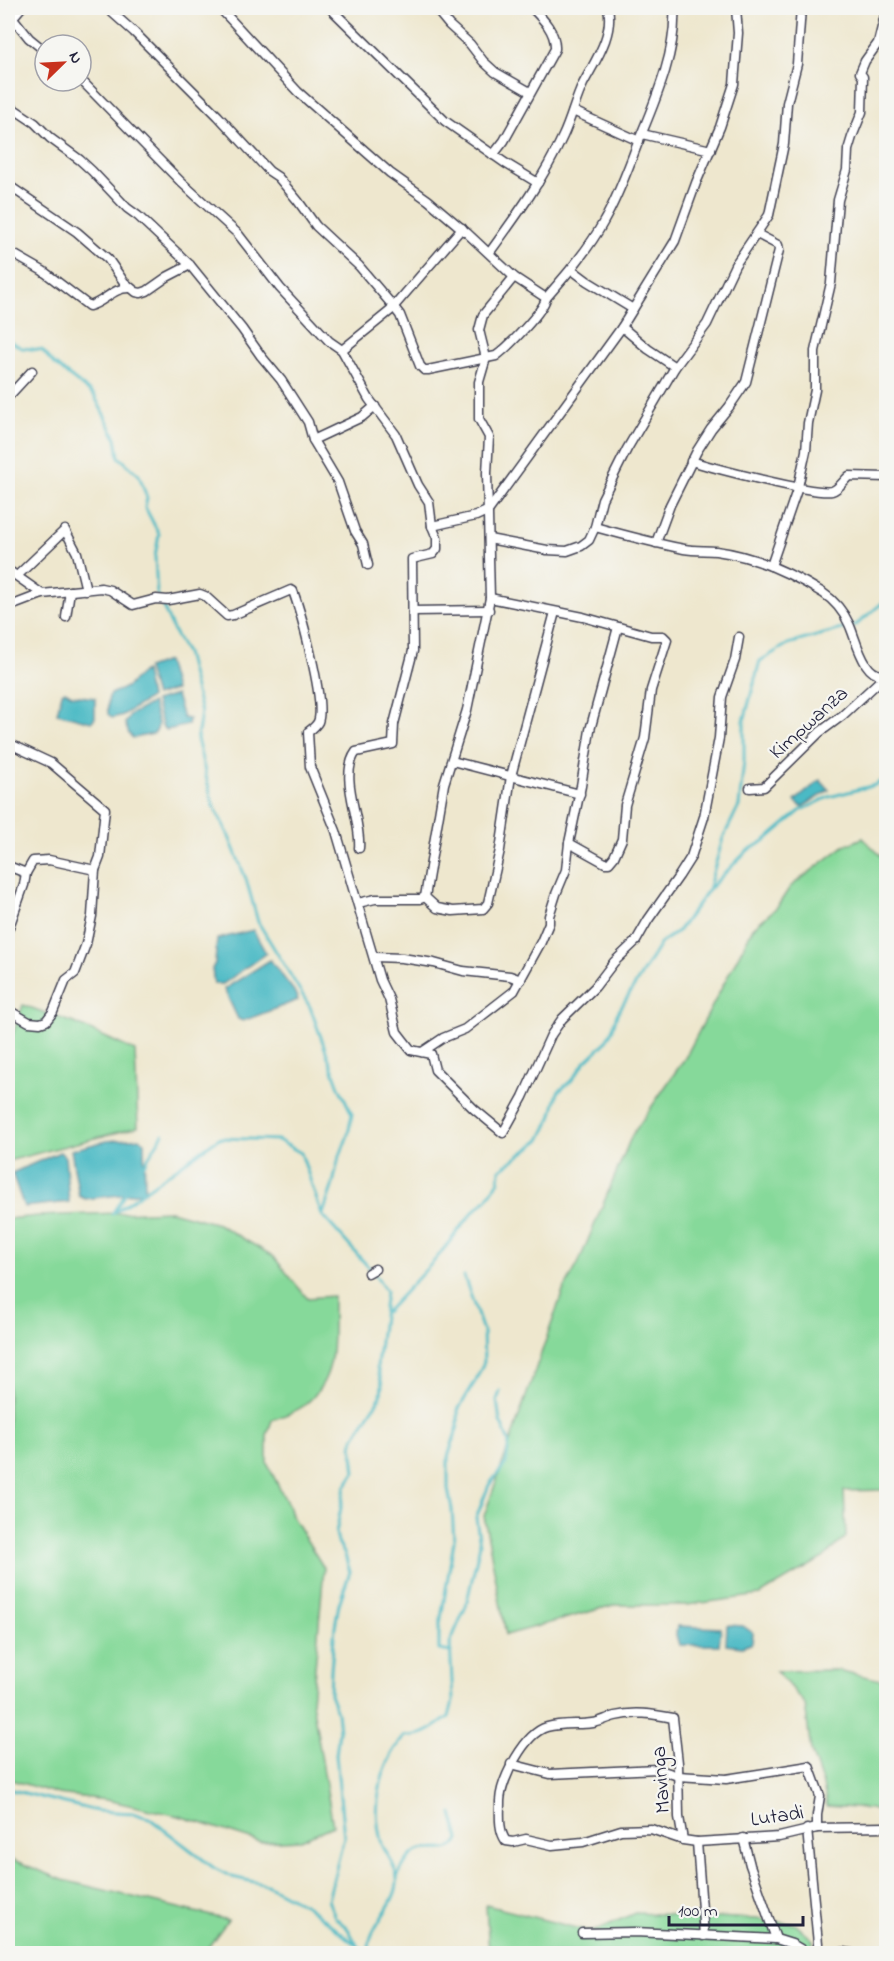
<svg xmlns="http://www.w3.org/2000/svg" width="894" height="1961" font-family="'Indie Flower',sans-serif">
<style>
.green{fill:#86d99a;stroke:#547e6a;stroke-width:1.5}
.water{fill:#4cbac5;stroke:#376e80;stroke-width:1.5}
.lines{fill:none;stroke-linecap:round;stroke-linejoin:round}
.stream{stroke:#4cbac5;stroke-width:3}
.minor-casing{stroke:#414051;stroke-width:11}
.minor{stroke:#fff;stroke-width:8}
.labels{text-anchor:middle;stroke-width:4.5;stroke-linejoin:round;paint-order:stroke}
.street-label{font-size:21px;fill:#22223b;stroke:#f6f6f2}
</style>
<rect width="100%" height="100%" fill="#f6f6f2"/>
<filter id="ink" filterUnits="userSpaceOnUse"><feTurbulence type="fractalNoise" baseFrequency=".0167" numOctaves="2"/><feDisplacementMap in="SourceGraphic" scale="12" xChannelSelector="R" yChannelSelector="G"/><feConvolveMatrix kernelMatrix="1 2 1 2 8 2 1 2 1" color-interpolation-filters="sRGB"/></filter>
<filter id="wash" filterUnits="userSpaceOnUse"><feTurbulence type="fractalNoise" baseFrequency=".008" numOctaves="4" result="noise"/><feDisplacementMap in="SourceGraphic" scale="24" xChannelSelector="R" yChannelSelector="G"/><feGaussianBlur stdDeviation="1.35" result="paint"/><feColorMatrix in="noise" values="0 0 0 0 0 0 0 0 0 0 0 0 0 0 0 0 0 1.4 0 .05"/><feComposite in="paint" operator="in"/></filter>
<g filter="url(#wash)">
<rect width="100%" height="100%" fill="#eee7ce"/>
<g class="green">
<path d="M 863,838 L 881,856 L 886,852 L 886,1490 L 844,1491 L 846,1537 L 823,1558 L 760,1595 L 687,1605 L 614,1605 L 506,1635 L 484,1516 L 563,1291 L 578,1264 L 632,1135 L 685,1058 L 753,928 L 777,907 L 790,887 L 844,846 Z"/>
<path d="M 23,1005 L 77,1024 L 135,1051 L 138,1127 L 8,1161 L 8,1048 Z"/>
<path d="M 171,1211 L 218,1224 L 273,1256 L 307,1298 L 333,1296 C 332,1337 340,1374 306,1404 C 297,1412 282,1416 272,1420 L 267,1435 L 267,1463 L 288,1505 L 291,1515 L 324,1568 L 312,1702 L 333,1826 L 300,1840 L 260,1842 L 179,1816 L 106,1800 L 58,1794 L 8,1779 L 8,1219 L 38,1216 Z"/>
<path d="M 837,1670 L 886,1681 L 886,1810 L 827,1806 L 823,1785 L 811,1751 L 805,1704 L 776,1671 Z"/>
<path d="M 8,1858 L 63,1880 L 228,1920 L 204,1953 L 8,1953 Z"/>
<path d="M 486,1905 L 592,1932 L 635,1913 L 756,1919 L 795,1924 L 813,1940 L 812,1953 L 489,1953 Z"/>
</g>
<g class="water">
<path d="M 167,661 L 175,690 L 155,696 L 147,668 Z"/>
<path d="M 145,671 L 150,698 L 123,715 L 112,718 L 108,714 C 106,683 116,698 131,683 C 136,677 138,675 145,671 Z"/>
<path d="M 65,691 L 72,695 L 95,698 L 95,718 L 91,722 L 57,713 L 62,693 Z"/>
<path d="M 176,695 L 183,718 L 189,719 L 188,725 L 167,730 L 163,728 L 155,701 Z"/>
<path d="M 152,703 L 158,723 L 157,730 L 153,734 L 133,738 L 129,734 L 125,723 L 131,714 Z"/>
<path d="M 820,780 L 829,790 L 802,807 L 795,801 Z"/>
<path d="M 253,930 L 266,953 L 223,984 L 214,984 L 212,969 L 215,963 L 217,939 Z"/>
<path d="M 270,960 L 294,991 L 298,1000 L 243,1021 L 238,1019 L 224,989 Z"/>
<path d="M 140,1138 L 144,1142 L 145,1192 L 85,1199 L 79,1196 L 71,1150 L 106,1141 Z"/>
<path d="M 60,1152 L 65,1157 L 69,1202 L 24,1207 L 12,1173 Z"/>
<path d="M 727,1625 L 743,1626 L 753,1633 L 752,1643 L 742,1647 L 726,1645 Z"/>
<path d="M 677,1626 L 721,1628 L 719,1645 L 679,1645 L 676,1635 Z"/>
</g>
<g class="lines">
<g class="stream">
<path d="M 8,340 L 22,348 L 42,350 L 54,364 L 94,395 L 116,438 L 119,457 L 139,475 L 147,498 L 145,507 L 159,534 L 155,557 L 157,593 L 174,632 L 186,653 L 201,712 L 197,739 L 213,805 L 227,832 L 246,879 L 258,922 L 310,1007 L 339,1087 L 352,1114 L 348,1135 L 338,1161 L 333,1184 L 323,1214"/>
<path d="M 709,887 L 723,838 L 739,806 L 744,761 L 744,721 L 760,661 L 788,644 L 856,625 L 886,600"/>
<path d="M 143,1166 L 163,1134"/>
<path d="M 127,1191 L 112,1214 L 219,1138 L 278,1140 L 301,1153 L 322,1215 L 372,1271 L 386,1291 L 377,1367 L 382,1384 L 381,1396 L 354,1438 L 352,1446 L 355,1472 L 345,1487 L 336,1533 L 338,1542 L 345,1555 L 350,1572 L 339,1604 L 335,1626 L 331,1670 L 330,1694 L 337,1712 L 339,1731 L 336,1755 L 344,1837 L 328,1900 L 335,1917 L 348,1929 L 357,1945 L 365,1954"/>
<path d="M 386,1312 L 435,1260 L 473,1212 L 487,1199 L 499,1181 L 500,1170 L 540,1140 L 551,1118 L 558,1092 L 571,1081 L 585,1062 L 605,1043 L 612,1031 L 617,1014 L 661,943 L 679,930 L 709,889 L 747,851 L 766,840 L 800,811 L 829,797 L 875,785 L 886,778"/>
<path d="M 451,1652 L 439,1650 L 439,1630 L 454,1541 L 452,1509 L 448,1489 L 448,1457 L 458,1426 L 458,1410 L 476,1380 L 484,1362 L 483,1331 L 464,1276"/>
<path d="M 8,1789 L 97,1811 L 132,1813 L 149,1818 L 214,1868 L 232,1877 L 267,1885 L 307,1906 L 356,1945"/>
<path d="M 397,1877 C 402,1869 406,1858 414,1853 C 429,1843 450,1858 459,1839 L 452,1813"/>
<path d="M 369,1954 C 369,1949 369,1944 370,1940 C 375,1921 400,1899 397,1877 C 396,1866 386,1854 382,1844 C 371,1808 380,1764 405,1736 C 426,1736 433,1728 449,1717 L 453,1701 L 450,1643 L 466,1606 L 480,1544 L 476,1518 L 489,1485 L 506,1463 L 509,1442 L 500,1421 L 497,1401 L 500,1391"/>
</g>
</g>
</g>
<g filter="url(#ink)">
<g class="lines">
<defs>
<g id="minor">
<path d="M 107,8 L 134,32 L 218,116 L 269,171 L 278,177 L 298,201 L 316,226 L 359,266 L 393,306 L 400,315 L 420,366 L 424,370 L 428,370 L 496,356 C 507,348 544,311 546,298 C 567,274 589,249 604,221 C 619,195 628,168 639,140 C 655,101 677,51 674,8"/>
<path d="M 220,8 L 298,92 L 390,173 L 428,200 L 467,233 L 514,277 L 546,298"/>
<path d="M 330,8 L 445,121 L 505,163 L 538,183"/>
<path d="M 435,8 L 449,25 L 470,44 L 483,61 L 495,72 L 530,92"/>
<path d="M 13,18 L 29,38 L 45,51"/>
<path d="M 8,23 L 21,8"/>
<path d="M 81,80 L 181,182 L 238,234 L 280,288 L 329,341 L 342,350 L 369,399 L 396,435 L 418,485 L 429,502 L 432,526 L 437,538 L 437,549 L 433,554 L 412,559 L 413,651 L 394,724 L 393,744 L 356,752 C 338,777 362,820 359,848"/>
<path d="M 8,105 L 35,123 L 50,138 L 80,160 L 92,171 L 127,208 L 138,216 L 190,265 L 242,329 L 261,356 L 281,380 L 308,422 L 313,440 L 338,482 L 355,531 L 363,544 L 368,565"/>
<path d="M 573,111 L 639,141"/>
<path d="M 642,134 L 711,150"/>
<path d="M 493,155 L 504,141 L 555,49 C 556,32 543,19 532,8"/>
<path d="M 8,185 L 77,232 L 108,259 L 124,282 L 136,292 L 141,293 L 147,291 L 167,277 L 190,265"/>
<path d="M 8,251 L 43,271 L 89,306 C 104,303 113,287 130,288"/>
<path d="M 490,252 C 517,215 544,178 563,136 C 571,119 575,101 583,84 C 595,61 614,35 608,8"/>
<path d="M 571,269 L 587,281 L 633,309"/>
<path d="M 622,327 L 648,349 L 675,367"/>
<path d="M 342,350 L 390,311 L 462,228"/>
<path d="M 8,397 L 32,371"/>
<path d="M 313,440 L 362,417 L 375,406"/>
<path d="M 691,461 C 714,468 815,495 832,491 C 839,489 843,481 849,476 L 886,477"/>
<path d="M 432,526 L 476,516 L 489,510 L 622,327 L 675,241 L 696,183 L 720,127 L 734,84 L 738,33 L 736,8"/>
<path d="M 595,527 C 624,535 654,543 684,549 C 695,551 706,550 716,551 C 754,556 791,573 823,593 C 835,601 843,611 849,624 C 856,638 864,681 886,674"/>
<path d="M 489,539 L 547,550 L 567,551 L 581,546 L 589,540 L 595,527 L 602,499 L 627,449 L 675,367 L 707,324 L 735,265 L 769,215 L 784,144 L 787,103 L 797,64 L 801,8"/>
<path d="M 656,543 L 670,505 L 697,451 L 711,429 L 729,407 L 746,382 L 779,250 L 778,245 L 757,234"/>
<path d="M 771,566 L 798,487 L 806,451 L 808,423 L 815,390 L 815,351 L 831,283 L 838,200 L 847,170 L 848,150 L 852,137 L 862,112 L 863,77 L 860,73 L 865,61 L 878,43 L 886,11"/>
<path d="M 8,570 L 42,594"/>
<path d="M 17,576 L 65,530 L 77,553 L 86,590"/>
<path d="M 490,598 L 583,617 L 651,636 L 663,636 L 667,640 L 651,690 L 645,738 L 625,805 L 622,839 L 614,857 L 609,863 L 605,863 L 569,843"/>
<path d="M 8,607 L 42,594 L 101,588 L 110,590 L 133,605 L 156,599 L 168,600 L 200,594 L 205,596 L 227,616 L 233,615 L 291,590 L 293,591 C 301,613 326,703 318,722 C 316,726 312,729 308,732 L 310,767 L 336,831 L 380,980 L 389,999 L 397,1032 L 411,1050 L 431,1054 L 435,1070 L 474,1109 L 503,1133 L 523,1097 L 551,1035 L 562,1019 L 595,987 L 614,962 L 636,941 L 648,920 L 679,876 L 691,857 L 704,817 L 719,738 L 722,697 L 735,660 L 739,637"/>
<path d="M 413,611 L 489,610"/>
<path d="M 66,617 L 70,591"/>
<path d="M 8,743 L 51,763 L 105,809 L 100,857 L 95,870 L 92,916 L 86,944 L 75,973 L 66,980 L 53,1012 L 46,1021 L 40,1023 L 29,1022 L 8,1010"/>
<path d="M 452,761 L 580,794"/>
<path d="M 750,788 L 764,787 L 820,732 L 843,715 L 886,675"/>
<path d="M 8,866 L 26,873"/>
<path d="M 425,897 L 444,784 L 467,710 L 490,598 L 487,473 L 489,437 L 479,419 L 479,382 L 486,358 L 479,330 L 483,315 L 514,277"/>
<path d="M 358,903 L 375,899 L 420,899 L 425,897 L 437,908 L 453,911 L 483,909 L 488,903 L 500,850 L 511,776 L 555,612"/>
<path d="M 8,930 L 24,885 L 26,873 L 33,861 L 49,860 L 95,870"/>
<path d="M 375,957 L 402,958 L 434,963 L 463,971 L 510,976 L 521,980"/>
<path d="M 422,1052 L 443,1038 L 465,1029 L 514,991 L 541,942 L 549,923 L 549,916 L 556,894 L 566,870 L 569,843 L 581,786 L 590,730 L 618,627"/>
<path d="M 368,1273 L 375,1269"/>
<path d="M 511,1764 L 550,1774 L 657,1769 L 678,1776 L 726,1779 L 809,1766 L 820,1796 L 817,1815 L 817,1828"/>
<path d="M 807,1829 L 819,1954"/>
<path d="M 743,1838 L 750,1865 L 776,1939"/>
<path d="M 683,1840 L 679,1817 L 678,1763 L 673,1718 C 653,1714 635,1711 615,1716 C 607,1718 600,1722 593,1723 C 578,1725 562,1723 547,1727 C 525,1733 501,1779 500,1801 C 500,1814 498,1830 506,1841 L 513,1842 L 526,1839 L 552,1845 L 583,1842 L 621,1830 L 651,1829 L 683,1840 L 697,1842 L 779,1837 L 817,1828 L 886,1827"/>
<path d="M 697,1842 L 704,1936"/>
<path d="M 582,1933 L 635,1932 L 776,1939 L 792,1944 L 809,1954"/>
<path d="M 828,1954 L 844,1952 L 856,1954"/>
</g>
</defs>
<use href="#minor" class="minor-casing"/>
<use href="#minor" class="minor"/>
</g>
</g>
<g class="labels">
<g class="street-label">
<text transform="translate(808 722) rotate(-42)" y="7">Kimpwanza</text>
<text transform="translate(660 1780) rotate(-94)" y="7">Mavinga</text>
<text transform="translate(777 1815) rotate(-8)" y="7">Lutadi</text>
</g>
</g>
<rect width="894" height="1961" fill="none" stroke="#f6f6f2" stroke-width="30"/>
<g transform="translate(63 63) rotate(66)"><circle r="28" fill="#f6f6f2" stroke="#a1a1a9" stroke-width="1.5"/>
<path d="M0-4.5L10 22L0 15L-10 22Z" fill="#c8321e"/>
<text y="-9" font-size="16" font-weight="bold" text-anchor="middle" fill="#22223b">N</text>
</g>
<path d="M669 1916v9h134v-9" fill="none" stroke="#22223b" stroke-width="3"/>
<text x="678" y="1916" font-size="18" fill="#22223b" stroke="#f6f6f2" stroke-width="4.5" paint-order="stroke">100 m</text>
</svg>
